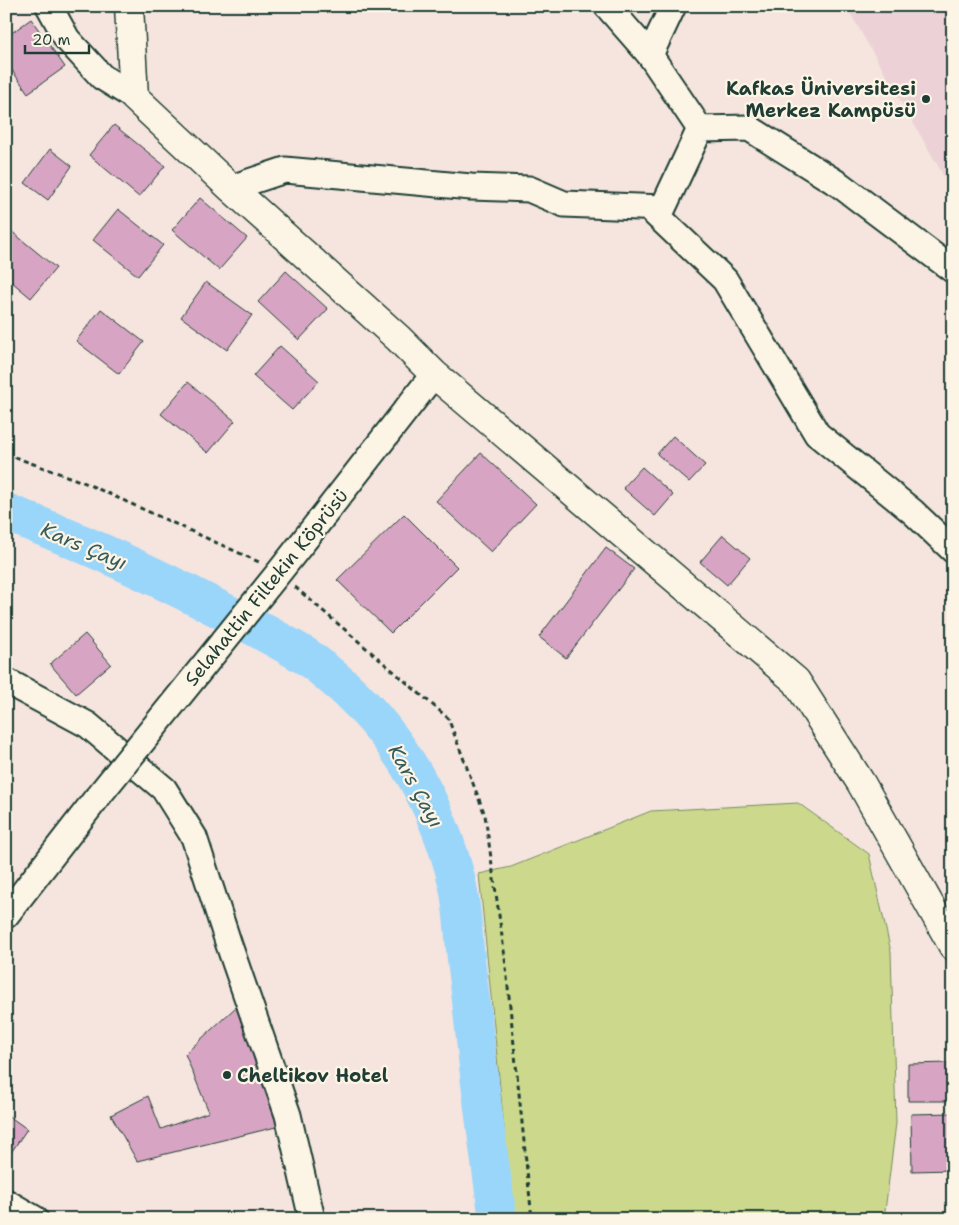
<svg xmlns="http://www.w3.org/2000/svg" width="959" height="1225" font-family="'Shantell Sans',sans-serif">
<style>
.built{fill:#ecd2d6}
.green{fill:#ccd98d;stroke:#768b60}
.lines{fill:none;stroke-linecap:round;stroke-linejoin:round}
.river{stroke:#9ad5fa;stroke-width:38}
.building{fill:#d7a5c3;stroke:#1f3d34}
.minor-casing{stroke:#1f3d34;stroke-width:29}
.tertiary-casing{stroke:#1f3d34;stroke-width:31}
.path{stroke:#1f3d34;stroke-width:3;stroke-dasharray:5 4;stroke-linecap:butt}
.minor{stroke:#fcf5e5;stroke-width:25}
.tertiary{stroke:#fcf5e5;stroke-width:28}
.minor-bridge-casing{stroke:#1f3d34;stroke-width:29;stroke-linecap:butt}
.minor-bridge{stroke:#fcf5e5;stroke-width:25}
.poi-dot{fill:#1f3d34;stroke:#fcf5e5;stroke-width:2}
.labels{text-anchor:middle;stroke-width:4.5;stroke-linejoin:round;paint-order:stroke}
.poi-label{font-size:19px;font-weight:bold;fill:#1f3d34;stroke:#fcf5e5;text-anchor:end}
.street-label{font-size:19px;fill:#1f3d34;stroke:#fcf5e5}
.water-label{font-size:20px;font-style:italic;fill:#385b5c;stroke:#fcf5e5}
</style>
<rect width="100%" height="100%" fill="#f5e5de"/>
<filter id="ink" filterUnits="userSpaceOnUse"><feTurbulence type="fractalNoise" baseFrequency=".02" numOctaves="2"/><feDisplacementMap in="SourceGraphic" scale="10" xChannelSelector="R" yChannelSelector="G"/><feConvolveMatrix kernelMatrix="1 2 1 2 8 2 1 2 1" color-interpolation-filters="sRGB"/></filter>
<g filter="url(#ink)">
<path class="built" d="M 846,6 L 953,6 L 953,192 Z"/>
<path class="green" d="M 798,803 L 869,854 L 891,952 L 896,1123 L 884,1219 L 513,1219 L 479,874 L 511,867 L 651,811 Z"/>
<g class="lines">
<path class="river" d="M 6,512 C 76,540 144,570 211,605 C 243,621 276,638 307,657 C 320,666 332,677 344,687 C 401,739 439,808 457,882 C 462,904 463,926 465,949 C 467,969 470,990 472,1010 C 479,1080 488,1150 498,1219"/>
</g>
<g class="building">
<path d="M 31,19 L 65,67 L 28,93 L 6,62 L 6,37 Z"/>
<path d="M 114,125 L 165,166 L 139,197 L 89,155 Z"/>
<path d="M 50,149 L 72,166 L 48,200 L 25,183 Z"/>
<path d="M 200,198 L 247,238 L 219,270 L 172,230 Z"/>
<path d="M 118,209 L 163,245 L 138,276 L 93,240 Z"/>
<path d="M 10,230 L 56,268 L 31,298 L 6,277 L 6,235 Z"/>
<path d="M 286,271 L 328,309 L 299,340 L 258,302 Z"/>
<path d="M 206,282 L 252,315 L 227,350 L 181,317 Z"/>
<path d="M 101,309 L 144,342 L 119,374 L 76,341 Z"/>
<path d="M 280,346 L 319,381 L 292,410 L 253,376 Z"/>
<path d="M 188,382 L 235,421 L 208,453 L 161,414 Z"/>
<path d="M 673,436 L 705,465 L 689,482 L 657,454 Z"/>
<path d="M 481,453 L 536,504 L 491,552 L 436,501 Z"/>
<path d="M 642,467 L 673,495 L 655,516 L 623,488 Z"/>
<path d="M 404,514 L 457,567 L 391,633 L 337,580 Z"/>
<path d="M 723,535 L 750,558 L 727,585 L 700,562 Z"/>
<path d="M 606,548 L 634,569 L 566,658 L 539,637 Z"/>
<path d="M 85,634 L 111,664 L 76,694 L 50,664 Z"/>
<path d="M 236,1007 L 280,1126 L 137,1161 L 111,1115 L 148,1096 L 161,1129 L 209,1112 L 185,1054 Z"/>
<path d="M 951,1063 L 952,1101 L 908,1101 L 908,1064 Z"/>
<path d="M 953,1113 L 953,1170 L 912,1171 L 911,1114 Z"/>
<path d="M 6,1114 L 27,1129 L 6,1160 Z"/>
<path d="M 904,1213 L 930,1219 L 902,1219 Z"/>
</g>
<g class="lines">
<defs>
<g id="minor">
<path d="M 49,6 L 67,39 L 102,77 L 134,97"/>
<path d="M 607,6 L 650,55 L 700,129"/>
<path d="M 650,55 L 673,6"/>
<path d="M 231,188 L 285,170 L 471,187 L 529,189 L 564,204 L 663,208 L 700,129 L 749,128 L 840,185 L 953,270"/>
<path d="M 649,208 L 725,280 L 817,434 L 913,512 L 953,550"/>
<path d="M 306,538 L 434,374"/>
<path d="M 6,681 L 88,725 L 164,789 L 194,837 L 229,945 L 288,1115 L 312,1219"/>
<path d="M 6,915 L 96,799"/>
<path d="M 6,1202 L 35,1219"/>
</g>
<path id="tertiary" d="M 129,6 L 134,97 L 231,188 L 398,338 L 434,374 L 796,681 L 861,783 L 953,946"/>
</defs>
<use href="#minor" class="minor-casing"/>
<use href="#tertiary" class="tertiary-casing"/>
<g class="path">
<path d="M 6,454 L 83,482 L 259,562"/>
<path d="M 295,587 L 448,718 L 485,815 L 505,958 L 532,1219"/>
</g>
<use href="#minor" class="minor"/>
<use href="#tertiary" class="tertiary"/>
<defs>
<path id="minor-bridge" d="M 96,799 L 280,571 L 306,538"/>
</defs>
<use href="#minor-bridge" class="minor-bridge-casing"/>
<use href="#minor-bridge" class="minor-bridge"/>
</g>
</g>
<g class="poi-dot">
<circle cx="926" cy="99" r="5"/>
<circle cx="227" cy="1075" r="5"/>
</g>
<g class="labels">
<g class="poi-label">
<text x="916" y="95">Kafkas Üniversitesi<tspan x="916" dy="22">Merkez Kampüsü</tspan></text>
<text x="237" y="1082" text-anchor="start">Cheltikov Hotel</text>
</g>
<g class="street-label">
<text transform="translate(266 587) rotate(-51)" y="7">Selahattin Filtekin Köprüsü</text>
</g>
<g class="water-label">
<text transform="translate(84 546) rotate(23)" y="7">Kars Çayı</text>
<text transform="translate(416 786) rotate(61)" y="7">Kars Çayı</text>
</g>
</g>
<rect width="959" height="1225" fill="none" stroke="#fcf5e5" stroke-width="25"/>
<rect x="12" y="12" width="934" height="1200" fill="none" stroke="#1f3d34" stroke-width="2" filter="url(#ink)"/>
<path d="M25 45v8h64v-8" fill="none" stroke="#1f3d34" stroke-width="2.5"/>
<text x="32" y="45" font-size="15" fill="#1f3d34" stroke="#fcf5e5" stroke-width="4" paint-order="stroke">20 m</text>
</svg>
